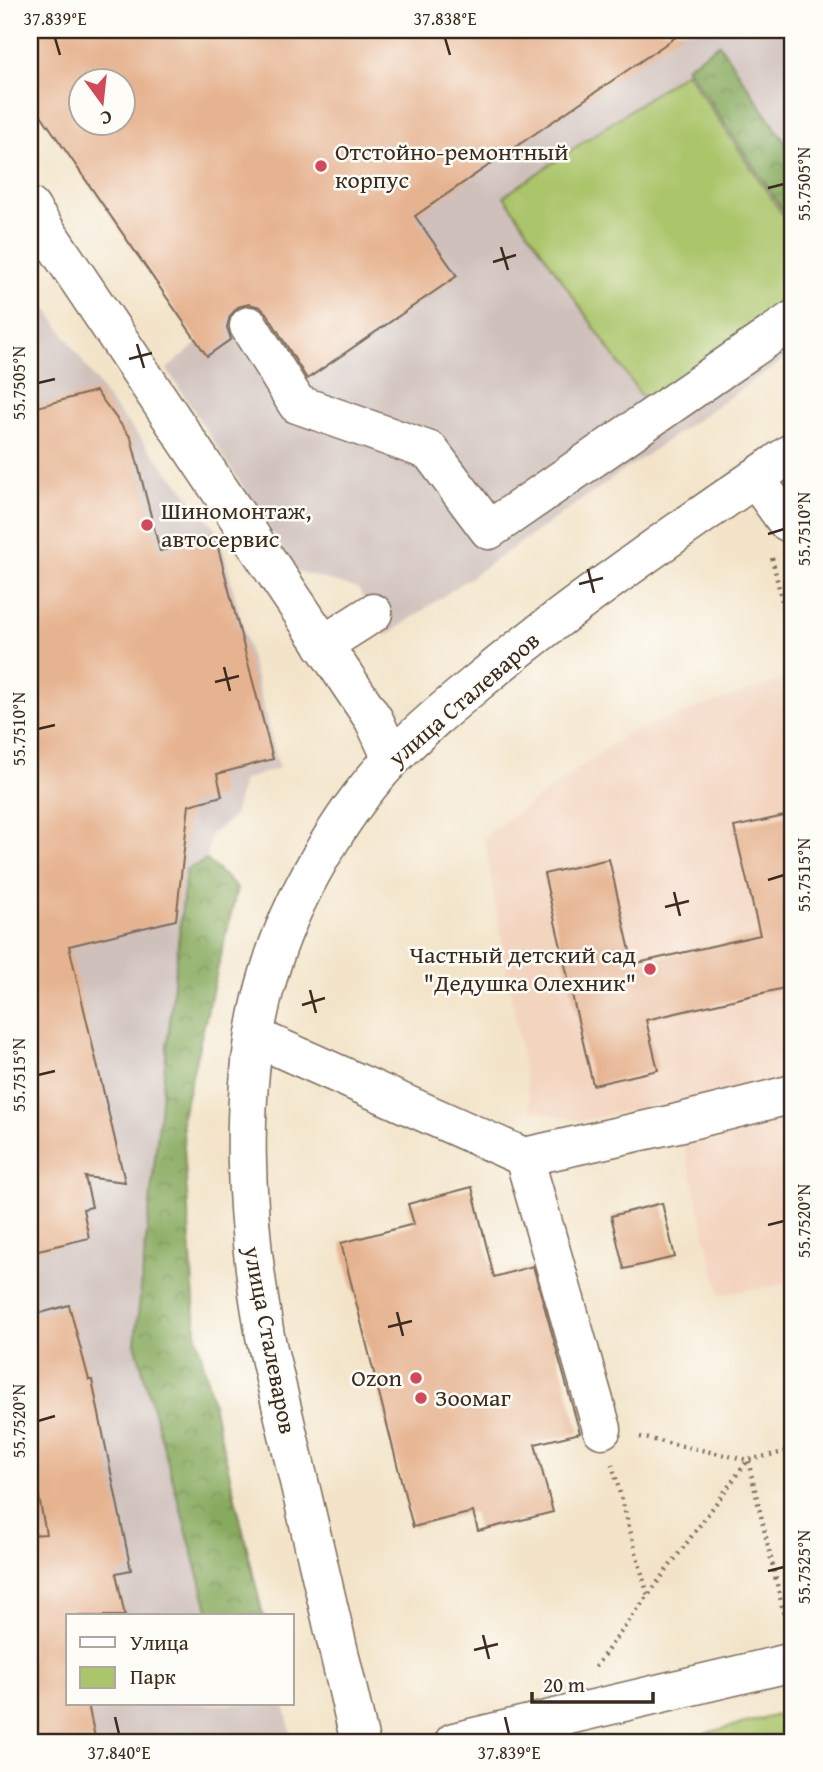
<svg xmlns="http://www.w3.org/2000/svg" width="823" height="1772" font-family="'Gentium Book Plus',serif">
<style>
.built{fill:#f3d4bf}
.industrial{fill:#cfc0bb;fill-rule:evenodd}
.green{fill:#abc56b;stroke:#737844;stroke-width:2}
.forest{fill:url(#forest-crowns);stroke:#626a3e;stroke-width:2}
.building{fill:#e6b390;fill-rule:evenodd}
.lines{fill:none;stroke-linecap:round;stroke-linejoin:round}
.minor-casing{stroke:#7b6b5a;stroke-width:41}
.major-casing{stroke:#7b6b5a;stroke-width:41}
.path{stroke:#7b6b5a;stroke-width:4.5;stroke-dasharray:2 5;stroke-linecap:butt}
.minor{stroke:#fff;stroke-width:38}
.major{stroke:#fff;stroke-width:38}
.ticks{fill:none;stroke:#3b2a1e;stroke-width:2.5}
.poi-dot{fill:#d1495b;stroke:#fdfcf7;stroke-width:2.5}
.labels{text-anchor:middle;stroke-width:5;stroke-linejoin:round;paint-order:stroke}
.poi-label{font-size:24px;fill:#3b2a1e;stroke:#fdfcf7;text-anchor:start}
.street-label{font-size:24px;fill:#3b2a1e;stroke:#fdfcf7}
.neatline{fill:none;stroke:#3b2a1e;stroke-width:2.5}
.ticks-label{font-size:18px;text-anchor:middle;fill:#3b2a1e}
</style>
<defs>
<pattern id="forest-crowns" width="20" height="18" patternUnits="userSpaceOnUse" patternTransform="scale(1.75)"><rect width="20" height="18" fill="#88aa5f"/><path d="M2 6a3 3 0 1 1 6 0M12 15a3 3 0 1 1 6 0" fill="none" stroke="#708b4e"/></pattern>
</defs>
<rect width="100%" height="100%" fill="#fdfcf7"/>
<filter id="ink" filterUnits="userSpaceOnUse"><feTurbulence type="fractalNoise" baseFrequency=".0143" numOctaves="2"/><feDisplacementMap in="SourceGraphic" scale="14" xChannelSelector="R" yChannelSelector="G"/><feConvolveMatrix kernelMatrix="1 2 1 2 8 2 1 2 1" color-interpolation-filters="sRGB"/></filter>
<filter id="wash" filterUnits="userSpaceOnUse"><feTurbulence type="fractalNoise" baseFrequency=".00686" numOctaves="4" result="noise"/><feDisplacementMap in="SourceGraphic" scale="28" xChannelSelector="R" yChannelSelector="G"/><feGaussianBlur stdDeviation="1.57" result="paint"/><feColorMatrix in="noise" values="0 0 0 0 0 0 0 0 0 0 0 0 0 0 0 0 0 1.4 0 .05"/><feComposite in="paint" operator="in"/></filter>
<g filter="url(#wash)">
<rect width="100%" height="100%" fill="#f3e4c9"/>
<path class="built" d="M 793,675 L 793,1282 L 720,1295 L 673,1101 L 581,1121 L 531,1110 L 484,837 L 629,732 Z"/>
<g class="industrial">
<path d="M 30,30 L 793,30 L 793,353 L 386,636 L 358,589 L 297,571 L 167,369 L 198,343 L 30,99 ZM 80,80 L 122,80 L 122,122 L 80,122 Z"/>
<path d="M 30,283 L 110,402 L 218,531 L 279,768 L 243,780 L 234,816 L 210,835 L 207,860 L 186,870 L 135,1343 L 210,1616 L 68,1616 L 68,1704 L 284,1704 L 293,1742 L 30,1742 Z"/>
</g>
<g class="green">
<path d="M 686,72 L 793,230 L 793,313 L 651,410 L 504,196 Z"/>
<path d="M 793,1711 L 793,1742 L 707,1742 L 705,1733 Z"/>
</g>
<g class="forest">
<path d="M 719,44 L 793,154 L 793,225 L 686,67 Z"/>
<path d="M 207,860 L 237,888 L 182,1117 L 196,1332 L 263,1616 L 210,1616 L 135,1343 L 186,870 Z"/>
</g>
<g id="blocks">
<g class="building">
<path d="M 30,30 L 686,30 L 415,216 L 457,276 L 307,379 L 268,315 L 260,307 L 249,304 L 238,307 L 230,316 L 227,327 L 231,339 L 207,356 L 30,99 ZM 80,80 L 122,80 L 122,122 L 80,122 Z"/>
<path d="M 96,391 L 131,438 L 160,551 L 215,536 L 273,759 L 217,774 L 222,796 L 189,805 L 176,920 L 69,946 L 125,1182 L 85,1177 L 92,1207 L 83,1209 L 89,1238 L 30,1252 L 30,409 Z"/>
<path d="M 789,815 L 793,834 L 793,986 L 646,1020 L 658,1070 L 593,1085 L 544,874 L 609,859 L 633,964 L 760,935 L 734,827 Z"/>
<path d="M 472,1187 L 494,1277 L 533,1266 L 580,1433 L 535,1444 L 553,1512 L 478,1531 L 473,1512 L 413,1527 L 341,1243 L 414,1224 L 408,1204 Z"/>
<path d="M 662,1203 L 675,1257 L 624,1269 L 611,1216 Z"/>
<path d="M 69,1305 L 89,1380 L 92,1380 L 131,1570 L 116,1573 L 125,1616 L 68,1616 L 68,1704 L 88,1704 L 96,1742 L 30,1742 L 30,1535 L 46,1534 L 30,1450 L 30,1316 Z"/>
</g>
</g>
</g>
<g filter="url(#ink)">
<use href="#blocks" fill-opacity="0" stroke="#7b6b5a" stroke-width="2"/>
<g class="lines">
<defs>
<g id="minor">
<path d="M 30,207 L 374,720 L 392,759"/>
<path d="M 249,326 L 297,404 L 430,451 L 489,530 L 793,320"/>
<path d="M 755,478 L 786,521 L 793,525"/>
<path d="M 323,645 L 373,613"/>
<path d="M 255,1037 L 524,1157 L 678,1123 L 793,1094"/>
<path d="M 524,1157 L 602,1429"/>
<path d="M 454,1742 L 793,1662"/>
</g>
<path id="major" d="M 360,1742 L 265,1336 C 245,1223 235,1084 269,973 C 290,901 340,814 391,760 C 425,724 464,694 501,663 C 595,588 694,520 793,452"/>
</defs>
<use href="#minor" class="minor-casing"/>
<use href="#major" class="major-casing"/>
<g class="path">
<path d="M 772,558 L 793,648"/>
<path d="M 640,1437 L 748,1460 L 786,1623"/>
<path d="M 612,1464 L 648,1596"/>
<path d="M 595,1667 L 748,1460 L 793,1450"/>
</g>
<use href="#minor" class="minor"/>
<use href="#major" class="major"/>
</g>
</g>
<path class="ticks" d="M 55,38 L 60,55M 445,38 L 450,55M 768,188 L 784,184M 501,247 L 508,270M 493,262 L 516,255M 137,344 L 144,368M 129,359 L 152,353M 38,383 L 55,379M 768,534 L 784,529M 588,569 L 594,593M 579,584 L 603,578M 224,667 L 230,691M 215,682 L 239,676M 38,729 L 55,725M 768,880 L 784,875M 674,892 L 680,916M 665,907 L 689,901M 310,990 L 316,1013M 302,1005 L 325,998M 38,1075 L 55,1071M 768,1225 L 784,1221M 397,1312 L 403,1336M 388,1327 L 412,1321M 38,1421 L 55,1416M 768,1571 L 784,1567M 483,1635 L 489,1659M 474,1650 L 498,1644M 115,1717 L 119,1734M 505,1717 L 509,1734"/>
<g class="poi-dot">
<circle cx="321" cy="166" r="7"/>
<circle cx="147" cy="525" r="7"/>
<circle cx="650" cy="969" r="7"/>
<circle cx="416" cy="1378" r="7"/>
<circle cx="421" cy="1398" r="7"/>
</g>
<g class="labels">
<g class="poi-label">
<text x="335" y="160">Отстойно-ремонтный<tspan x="335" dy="28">корпус</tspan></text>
<text x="161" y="519">Шиномонтаж,<tspan x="161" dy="28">автосервис</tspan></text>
<text x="636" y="963" text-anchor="end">Частный детский сад<tspan x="636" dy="28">"Дедушка Олехник"</tspan></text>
<text x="402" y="1386" text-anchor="end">Ozon</text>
<text x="435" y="1406">Зоомаг</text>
</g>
<g class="street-label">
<text transform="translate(464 699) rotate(-41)" y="8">улица Сталеваров</text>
<text transform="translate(270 1340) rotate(79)" y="8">улица Сталеваров</text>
</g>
</g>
<rect width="823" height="1772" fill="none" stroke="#fdfcf7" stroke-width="77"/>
<rect x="66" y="1614" width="228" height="91" fill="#fdfcf7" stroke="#afa8a0" stroke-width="2"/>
<rect x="80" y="1637" width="35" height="10" fill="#ffffff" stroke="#afa8a0" stroke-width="2"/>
<text x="130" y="1650" font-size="21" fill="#3b2a1e">Улица</text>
<rect x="80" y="1667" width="35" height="21" fill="#abc56b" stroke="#afa8a0" stroke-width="2"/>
<text x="130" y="1684" font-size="21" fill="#3b2a1e">Парк</text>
<g transform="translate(102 102) rotate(165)"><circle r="33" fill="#fdfcf7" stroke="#afa8a0" stroke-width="2"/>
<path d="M0-5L12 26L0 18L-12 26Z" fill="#d1495b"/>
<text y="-10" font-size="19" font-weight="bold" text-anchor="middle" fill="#3b2a1e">С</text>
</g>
<path d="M532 1692v10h121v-10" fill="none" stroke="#3b2a1e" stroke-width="3.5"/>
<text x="543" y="1692" font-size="21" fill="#3b2a1e" stroke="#fdfcf7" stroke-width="5" paint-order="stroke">20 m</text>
<rect x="38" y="38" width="746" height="1696" class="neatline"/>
<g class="ticks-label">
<text x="55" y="25">37.839°E</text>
<text x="445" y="25">37.838°E</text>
<text transform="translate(804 184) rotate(-90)" y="6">55.7505°N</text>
<text transform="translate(19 383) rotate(-90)" y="6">55.7505°N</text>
<text transform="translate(804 529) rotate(-90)" y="6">55.7510°N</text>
<text transform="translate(19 729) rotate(-90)" y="6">55.7510°N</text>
<text transform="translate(804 875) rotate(-90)" y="6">55.7515°N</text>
<text transform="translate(19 1075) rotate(-90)" y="6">55.7515°N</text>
<text transform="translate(804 1221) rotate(-90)" y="6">55.7520°N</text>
<text transform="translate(19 1421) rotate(-90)" y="6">55.7520°N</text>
<text transform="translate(804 1567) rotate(-90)" y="6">55.7525°N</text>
<text x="119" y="1759">37.840°E</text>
<text x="509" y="1759">37.839°E</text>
</g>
</svg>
